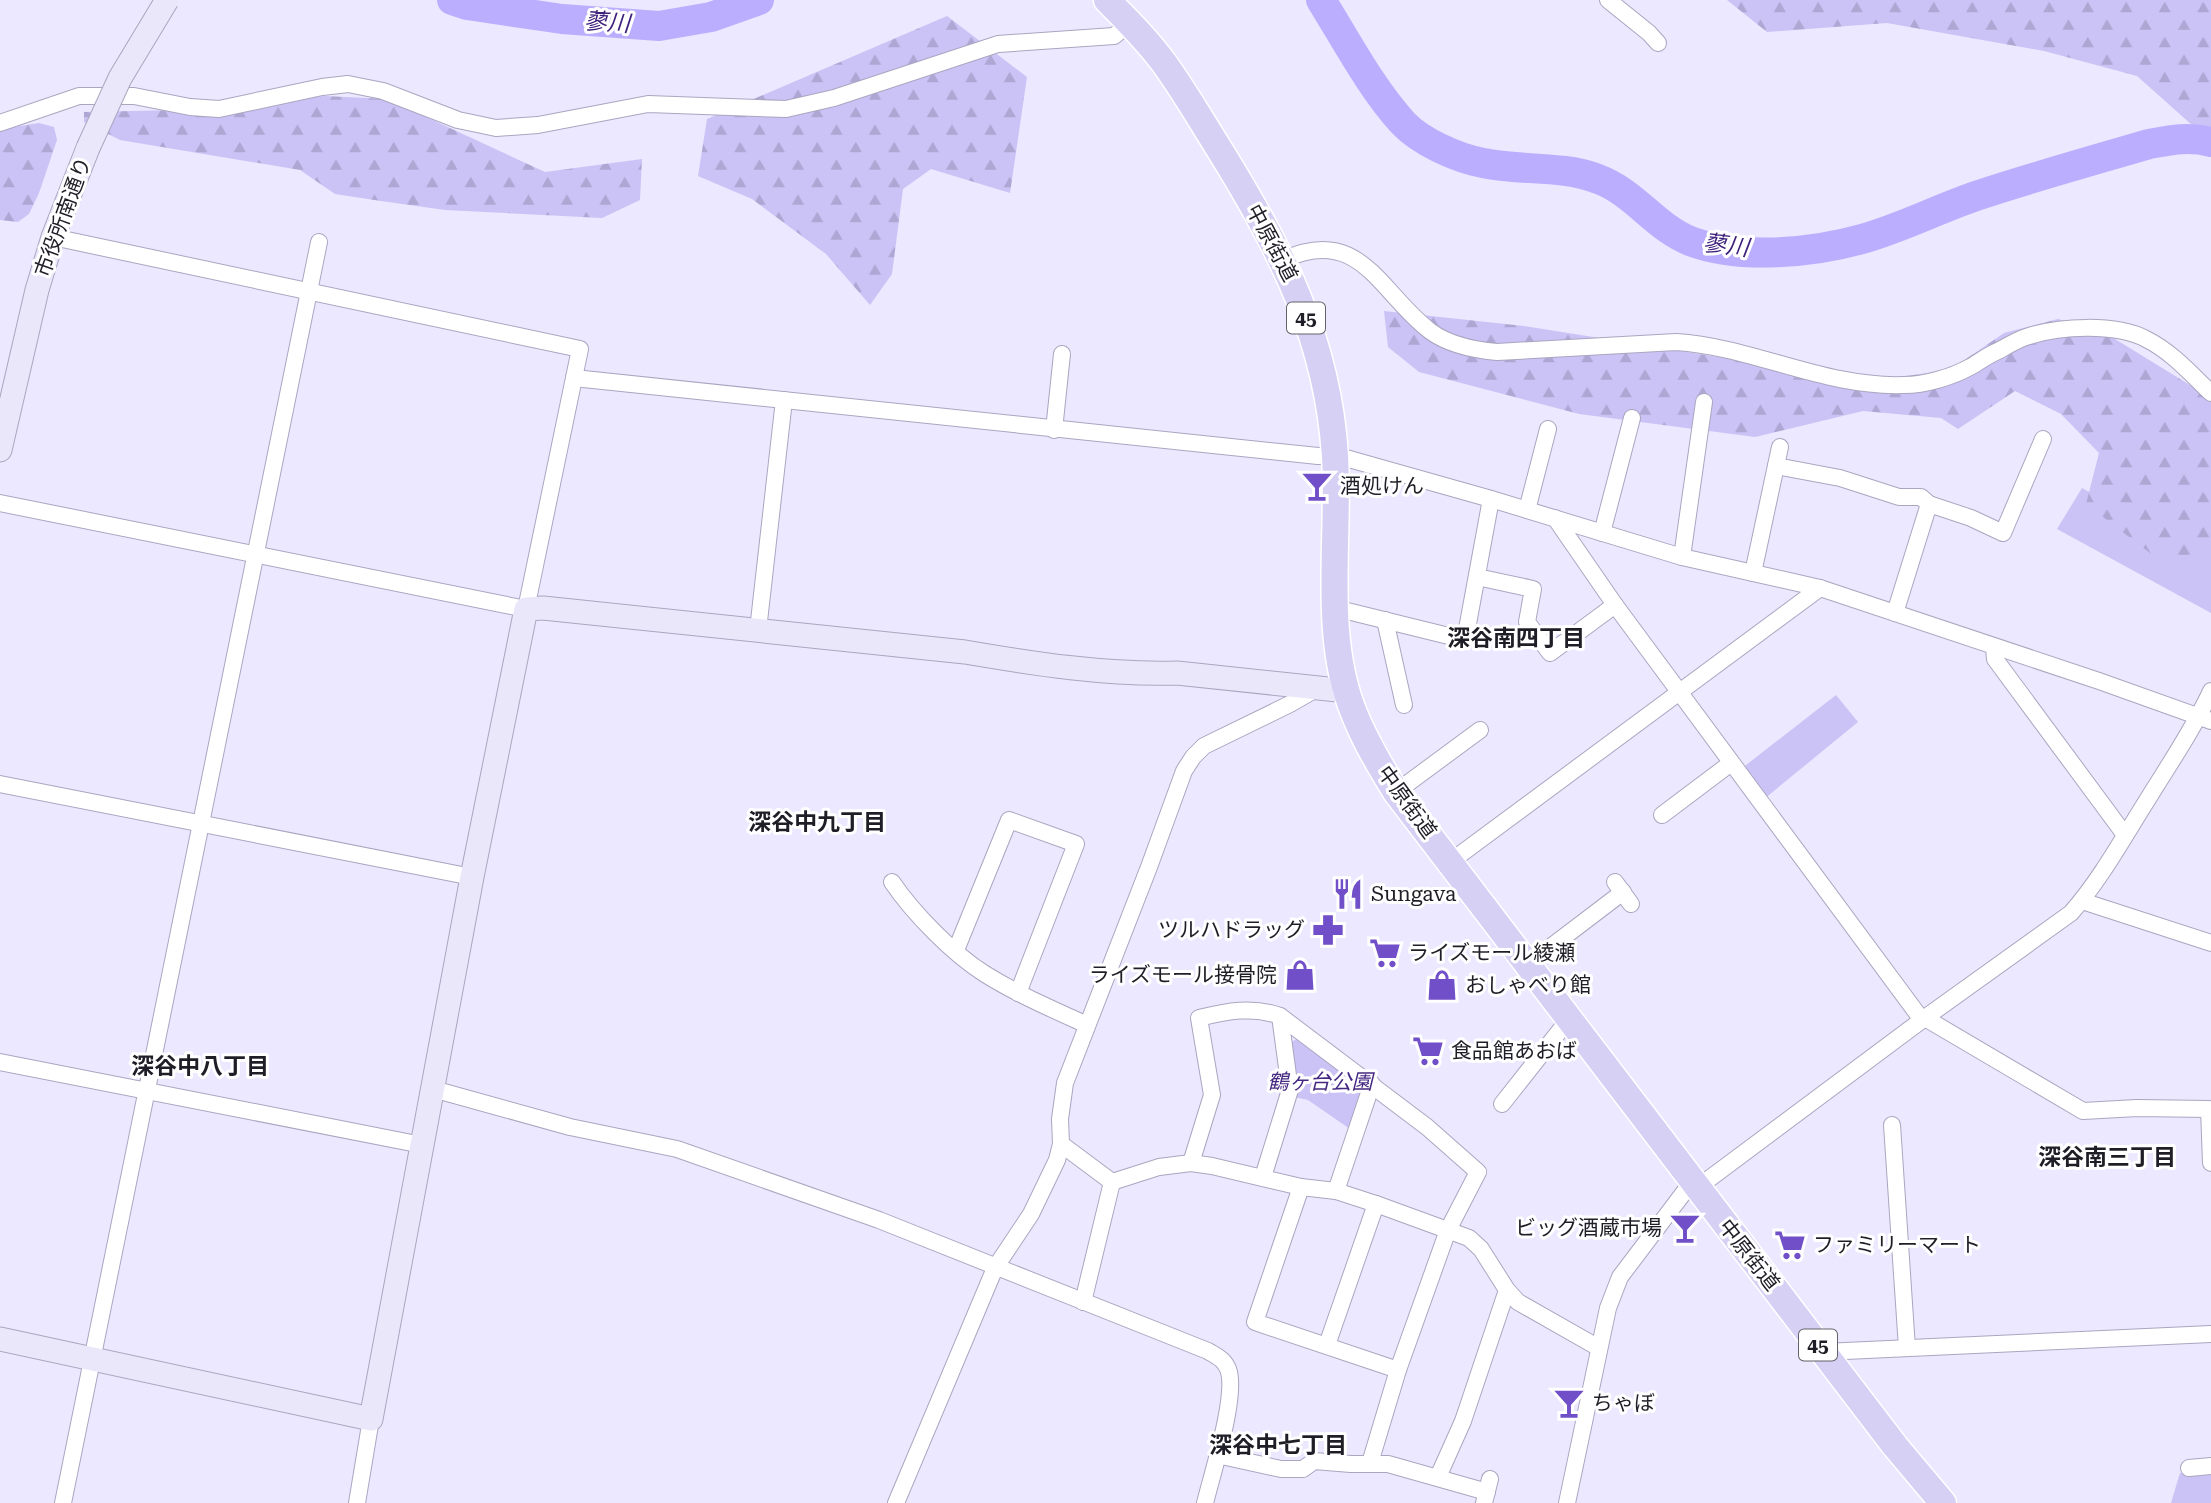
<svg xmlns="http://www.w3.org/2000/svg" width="2211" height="1503" font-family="'Roboto Serif','Noto Sans JP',serif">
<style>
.green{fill:#cbc3f6}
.forest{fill:url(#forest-firs)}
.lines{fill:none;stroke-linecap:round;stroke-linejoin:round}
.river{stroke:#bcaefe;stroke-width:30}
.street-casing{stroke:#aaa6c0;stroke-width:18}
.secondary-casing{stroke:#aaa6c0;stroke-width:25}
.primary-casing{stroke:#fff;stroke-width:29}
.street{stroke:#fff;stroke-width:16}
.secondary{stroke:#ebe7fa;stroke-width:23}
.primary{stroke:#d6d0f5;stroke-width:26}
.secondary-bridge-casing{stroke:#aaa6c0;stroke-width:25;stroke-linecap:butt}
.secondary-bridge{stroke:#ebe7fa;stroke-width:23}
.labels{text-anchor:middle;stroke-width:6;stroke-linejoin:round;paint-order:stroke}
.shield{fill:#fff;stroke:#626268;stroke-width:2}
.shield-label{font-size:19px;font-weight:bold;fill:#1f1e27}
.street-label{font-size:21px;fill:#1f1e27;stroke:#fff}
.poi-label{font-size:21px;fill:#1f1e27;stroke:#fff;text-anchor:start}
.park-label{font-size:21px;font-style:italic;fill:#442883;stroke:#fff}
.water-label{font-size:23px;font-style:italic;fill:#3e217c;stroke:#fff}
.neighbourhood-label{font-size:23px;font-weight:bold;fill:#1f1e27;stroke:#fff}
</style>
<defs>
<pattern id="forest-firs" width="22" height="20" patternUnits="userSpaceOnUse" patternTransform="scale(1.75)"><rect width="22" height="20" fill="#cbc3f6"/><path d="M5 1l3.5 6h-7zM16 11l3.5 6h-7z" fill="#aea7d3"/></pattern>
</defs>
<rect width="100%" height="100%" fill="#ebe8ff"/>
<g class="green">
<path d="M 2082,488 L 2211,558 L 2211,613 L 2057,529 Z"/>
<path d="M 1836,695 L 1858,722 L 1764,799 L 1741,769 Z"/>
<path d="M 1298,1038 L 1360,1084 L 1363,1093 L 1350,1129 L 1308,1100 L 1294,1097 L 1290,1043 Z"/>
<path d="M 2211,1471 L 2211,1503 L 2171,1503 L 2180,1473 Z"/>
</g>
<g class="forest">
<path d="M 1727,0 L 2211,0 L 2211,142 L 2137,76 L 2044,51 L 1887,23 L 1767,32 Z"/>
<path d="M 947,16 L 1027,77 L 1010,193 L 931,169 L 903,189 L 892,274 L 870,305 L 826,254 L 752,199 L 698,176 L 707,119 Z"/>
<path d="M 325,96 L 387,99 L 545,172 L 642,159 L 640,200 L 602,218 L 445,210 L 381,201 L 335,194 L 300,170 L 120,140 L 84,122 L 84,112 L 180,110 Z"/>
<path d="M 39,123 L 54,127 L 57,140 L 39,193 L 29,214 L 18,222 L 0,220 L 0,129 Z"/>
<path d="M 1384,311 L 1524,326 L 1869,381 L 1950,370 L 2004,333 L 2058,319 L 2102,331 L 2211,398 L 2211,564 L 2196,556 L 2179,560 L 2154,556 L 2086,504 L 2099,453 L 2061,414 L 2015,391 L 1958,429 L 1941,418 L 1863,411 L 1755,437 L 1579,414 L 1419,372 L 1388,347 Z"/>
</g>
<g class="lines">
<g class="river">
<path d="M 452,0 L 467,5 L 562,19 L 659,26 L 711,17 L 759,0"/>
<path d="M 1321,0 C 1346,40 1371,88 1403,123 C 1421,142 1457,158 1483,163 C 1520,171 1562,165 1598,179 C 1634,192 1655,227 1690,241 C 1740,260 1812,253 1862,239 C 1901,228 1938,209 1976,196 C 2033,177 2091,161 2149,144 C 2170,140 2190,136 2211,142"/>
</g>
<defs>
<g id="street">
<path d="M 1608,0 L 1649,33 L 1658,43"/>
<path d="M 0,123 L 79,96 L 134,96 L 190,107 L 219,109 L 322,87 L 348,84 L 383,91 L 458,120 L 496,128 L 538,125 L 648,104 L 786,109 L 834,98 L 998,44 L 1114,36 L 1130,23"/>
<path d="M 1283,260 C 1360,224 1379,292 1430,331 C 1449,345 1474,350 1497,352 L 1676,342 C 1754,347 1825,388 1904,385 C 1925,385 1952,377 1970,367 C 1979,362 1988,355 1998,351 C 2007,346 2017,340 2026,337 C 2059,326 2115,323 2146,339 C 2172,352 2191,374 2211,393"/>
<path d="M 574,378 L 1318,456 L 1335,455 L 1491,499 L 1682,557 L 1820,588 L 2099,681 L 2211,721"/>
<path d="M 1054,430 L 1062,354"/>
<path d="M 1776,466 L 1840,478 L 1899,497 L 1921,497 L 1929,504"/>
<path d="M 0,503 L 526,609 L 580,349 L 53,237"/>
<path d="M 1527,510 L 1548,429"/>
<path d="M 1555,518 L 1615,605 L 1922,1020"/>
<path d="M 1602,533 L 1632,418"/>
<path d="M 1682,557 L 1704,402"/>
<path d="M 1753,573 L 1780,447"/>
<path d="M 1477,577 L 1533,589 L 1527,622 L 1550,653 L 1615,605"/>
<path d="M 1335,608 L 1465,640 L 1491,499"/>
<path d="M 1895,613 L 1929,504 L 1971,518 L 2003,533 L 2043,439"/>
<path d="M 1385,620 L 1404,705"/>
<path d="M 758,630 L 784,400"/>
<path d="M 1994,647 L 1995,659 L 2125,835"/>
<path d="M 0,784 L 472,877"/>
<path d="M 1396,792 L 1480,730"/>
<path d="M 1662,815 L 1731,763"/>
<path d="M 1450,862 L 1820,588"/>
<path d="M 892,882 C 913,913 953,954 985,974 C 1017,994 1052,1009 1087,1025"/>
<path d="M 1615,882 L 1631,904"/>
<path d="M 2082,901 L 2211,943"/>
<path d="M 956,950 L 1009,820 L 1076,844 L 1018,993"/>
<path d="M 1527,965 L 1623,892"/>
<path d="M 1925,1018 L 2083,1111 L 2137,1108 L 2209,1109 L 2211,1163"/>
<path d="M 0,1062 L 422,1145"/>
<path d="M 433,1089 L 570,1127 L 677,1149 L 879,1220 L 1208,1351 C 1216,1356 1224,1359 1228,1369 C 1238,1394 1212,1474 1205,1503"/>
<path d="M 1502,1104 L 1569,1019"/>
<path d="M 1892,1125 L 1907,1348"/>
<path d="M 1061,1144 L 1112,1182"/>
<path d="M 1191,1163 L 1212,1095 L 1199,1018 C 1227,1011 1252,1006 1280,1016 L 1427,1127 L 1478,1172 L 1448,1230 L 1398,1370 L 1370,1463"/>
<path d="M 1263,1177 L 1290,1090 L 1280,1016"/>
<path d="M 1112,1182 L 1159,1167 L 1191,1163 L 1212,1166 L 1301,1187 L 1336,1191 L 1376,1204 L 1469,1238 L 1481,1249 L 1507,1290 L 1518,1302 L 1599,1348"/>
<path d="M 1301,1187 L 1255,1322 L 1398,1370"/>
<path d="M 1336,1191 L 1372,1084"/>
<path d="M 1083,1302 L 1112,1182"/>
<path d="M 1327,1345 L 1376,1204"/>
<path d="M 1824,1352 L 2211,1334"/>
<path d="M 1217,1455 L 1281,1469 L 1303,1469 L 1314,1461 L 1351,1464 L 1388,1464 L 1487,1492"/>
<path d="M 2189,1468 L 2211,1466"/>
<path d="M 1438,1477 L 1463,1421 L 1507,1290"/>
<path d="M 63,1503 L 319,242"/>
<path d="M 357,1503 L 371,1419"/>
<path d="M 896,1503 L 995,1268 L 1031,1214 L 1057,1160 L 1061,1144 L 1060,1119 L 1065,1083 L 1149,867 L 1184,771 L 1193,757 L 1204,746 L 1290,704 L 1316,689"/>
<path d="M 1484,1503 L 1490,1479"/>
<path d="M 1567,1503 L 1608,1308 L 1620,1277 L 1685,1191 L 1709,1179 L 1922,1020 L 2071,913 C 2100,880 2122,840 2146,802 C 2168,766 2193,730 2211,691"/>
</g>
<g id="secondary">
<path d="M 0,450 L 37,290 L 53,237 L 88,148"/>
<path d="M 0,1339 L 371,1419 L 472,877 L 526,609 L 543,608 L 965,652 C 1035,664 1107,675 1177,673 L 1347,691"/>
</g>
<path id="primary" d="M 1107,0 C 1127,20 1147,40 1164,63 C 1185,92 1202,122 1221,152 C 1281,249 1328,340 1335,456 C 1340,538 1322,635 1354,713 C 1365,741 1380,766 1396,792 L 1895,1446 L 1943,1503"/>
</defs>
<use href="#street" class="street-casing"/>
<use href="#secondary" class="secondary-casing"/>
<use href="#primary" class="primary-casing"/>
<use href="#street" class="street"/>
<use href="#secondary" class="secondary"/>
<use href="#primary" class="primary"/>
<defs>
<path id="secondary-bridge" d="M 88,148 L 120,78 L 167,0"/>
</defs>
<use href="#secondary-bridge" class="secondary-bridge-casing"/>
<use href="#secondary-bridge" class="secondary-bridge"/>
</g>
<defs>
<symbol id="bar-bare" viewBox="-9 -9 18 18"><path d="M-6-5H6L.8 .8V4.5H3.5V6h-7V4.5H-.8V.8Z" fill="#714fc8" stroke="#fff" stroke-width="2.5" paint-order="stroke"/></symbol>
<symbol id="restaurant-bare" viewBox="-9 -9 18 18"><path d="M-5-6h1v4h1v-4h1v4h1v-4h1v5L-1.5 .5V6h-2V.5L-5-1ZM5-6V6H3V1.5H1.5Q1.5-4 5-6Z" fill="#714fc8" stroke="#fff" stroke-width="2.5" paint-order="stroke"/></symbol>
<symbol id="pharmacy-bare" viewBox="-9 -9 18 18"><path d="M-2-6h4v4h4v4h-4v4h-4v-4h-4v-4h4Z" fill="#714fc8" stroke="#fff" stroke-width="2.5" paint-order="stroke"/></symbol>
<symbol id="supermarket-bare" viewBox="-9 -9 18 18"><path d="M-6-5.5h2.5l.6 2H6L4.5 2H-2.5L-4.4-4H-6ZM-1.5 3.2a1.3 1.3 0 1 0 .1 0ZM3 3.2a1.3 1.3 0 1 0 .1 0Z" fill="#714fc8" stroke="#fff" stroke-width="2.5" paint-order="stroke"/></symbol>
<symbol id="shop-bare" viewBox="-9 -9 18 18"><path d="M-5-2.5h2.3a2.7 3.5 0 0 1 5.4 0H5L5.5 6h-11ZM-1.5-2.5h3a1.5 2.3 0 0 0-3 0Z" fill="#714fc8" stroke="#fff" stroke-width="2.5" paint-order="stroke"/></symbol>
</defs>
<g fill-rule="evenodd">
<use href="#bar-bare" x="1295" y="464" width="44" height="44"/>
<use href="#restaurant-bare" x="1326" y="872" width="44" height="44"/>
<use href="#pharmacy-bare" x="1306" y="908" width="44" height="44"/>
<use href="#supermarket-bare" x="1363" y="931" width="44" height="44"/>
<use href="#shop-bare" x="1278" y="953" width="44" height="44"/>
<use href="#shop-bare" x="1420" y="963" width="44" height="44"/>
<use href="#supermarket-bare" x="1406" y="1029" width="44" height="44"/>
<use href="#bar-bare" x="1663" y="1206" width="44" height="44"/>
<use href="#supermarket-bare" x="1768" y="1223" width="44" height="44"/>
<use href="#bar-bare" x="1547" y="1381" width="44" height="44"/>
</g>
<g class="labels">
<g class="shield">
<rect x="1287" y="302.5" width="38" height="31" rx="5"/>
<rect x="1799" y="1329.5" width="38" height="31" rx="5"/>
</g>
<g class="shield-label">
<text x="1306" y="325">45</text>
<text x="1818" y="1352">45</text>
</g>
<g class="street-label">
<text transform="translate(63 217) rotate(-70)" y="7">市役所南通り</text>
<text transform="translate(1272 243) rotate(62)" y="7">中原街道</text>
<text transform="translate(1407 802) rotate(54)" y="7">中原街道</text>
<text transform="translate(1749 1255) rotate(52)" y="7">中原街道</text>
</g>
<g class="poi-label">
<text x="1340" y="493">酒処けん</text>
<text x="1371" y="901">Sungava</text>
<text x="1305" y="937" text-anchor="end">ツルハドラッグ</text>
<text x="1408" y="960">ライズモール綾瀬</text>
<text x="1277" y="982" text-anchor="end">ライズモール接骨院</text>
<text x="1465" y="992">おしゃべり館</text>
<text x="1451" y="1058">食品館あおば</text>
<text x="1662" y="1235" text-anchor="end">ビッグ酒蔵市場</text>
<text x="1813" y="1252">ファミリーマート</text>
<text x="1592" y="1410">ちゃぼ</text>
</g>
<g class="park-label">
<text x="1320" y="1089">鶴ヶ台公園</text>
</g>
<g class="water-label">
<text transform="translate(607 22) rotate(4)" y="8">蓼川</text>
<text transform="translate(1726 245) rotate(7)" y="8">蓼川</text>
</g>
<g class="neighbourhood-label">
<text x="1516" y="646">深谷南四丁目</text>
<text x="817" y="830">深谷中九丁目</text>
<text x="200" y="1074">深谷中八丁目</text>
<text x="2107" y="1165">深谷南三丁目</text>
<text x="1278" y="1453">深谷中七丁目</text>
</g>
</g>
</svg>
